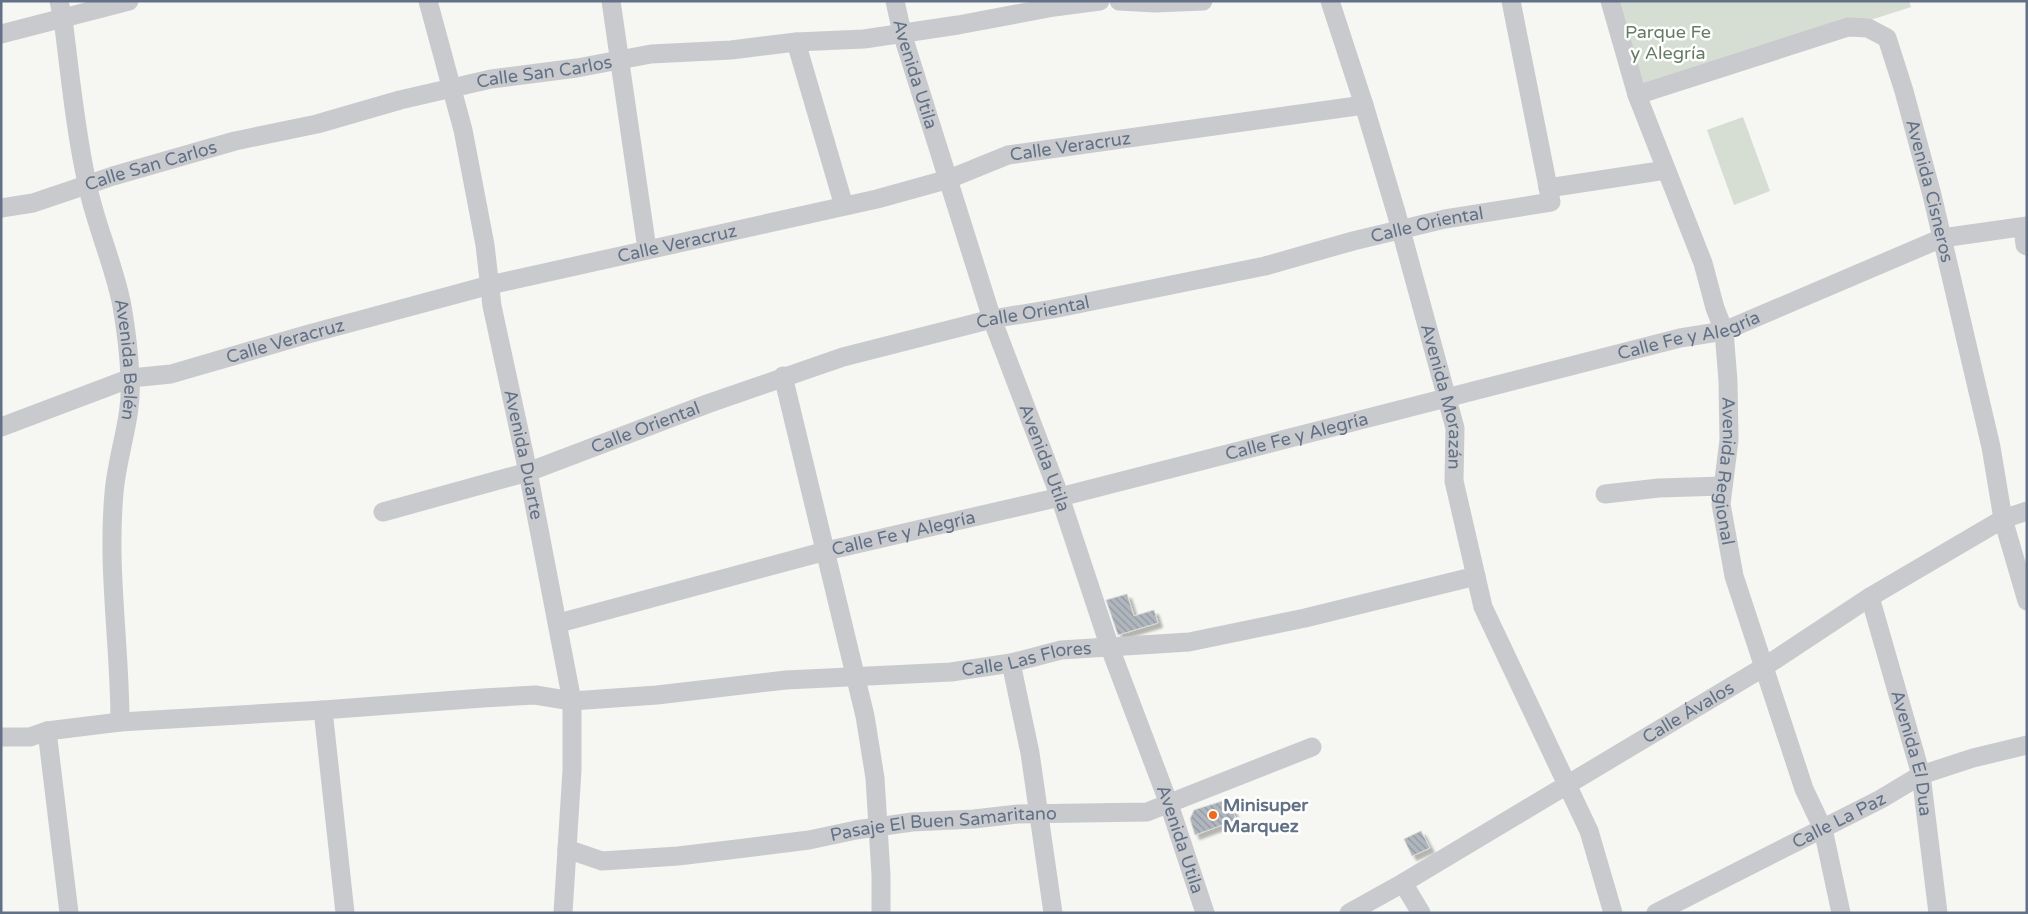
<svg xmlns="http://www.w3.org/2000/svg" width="2028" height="914" font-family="'Varela Round',sans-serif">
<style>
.park{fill:#d6ded3}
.building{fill:url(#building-back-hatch);stroke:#d7d8d5;filter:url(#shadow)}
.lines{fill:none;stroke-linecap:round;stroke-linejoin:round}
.minor{stroke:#c8cace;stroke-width:19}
.poi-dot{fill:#f06819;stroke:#fff;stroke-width:2}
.labels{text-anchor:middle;stroke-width:5;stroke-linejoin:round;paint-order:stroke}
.park-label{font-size:18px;fill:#647c62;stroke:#fff}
.street-label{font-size:18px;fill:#637186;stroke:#fff}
.poi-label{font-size:18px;font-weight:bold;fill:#637186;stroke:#fff;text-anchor:start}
</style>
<defs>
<pattern id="building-back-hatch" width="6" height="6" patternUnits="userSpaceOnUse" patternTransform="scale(1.25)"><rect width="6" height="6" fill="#b0b6bd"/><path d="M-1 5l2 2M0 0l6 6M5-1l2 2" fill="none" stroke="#93989f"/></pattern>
<filter id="shadow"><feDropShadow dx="4.5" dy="4.5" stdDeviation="1" flood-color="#0004"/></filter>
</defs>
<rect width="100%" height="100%" fill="#f6f6f2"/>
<g class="park">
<path d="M 1613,1 L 1909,1 L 1911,7 L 1637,95 Z"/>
<path d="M 1743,117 L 1770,191 L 1734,205 L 1707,130 Z"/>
</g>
<g class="building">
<path d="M 1127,594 L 1134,616 L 1154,610 L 1158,623 L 1118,635 L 1106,600 Z"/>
<path d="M 1229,799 L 1236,820 L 1195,835 L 1190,819 L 1194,810 Z"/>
<path d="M 1421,831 L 1430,848 L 1412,856 L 1404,839 Z"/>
</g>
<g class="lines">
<g class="minor">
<path id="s1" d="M 59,1 L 63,19 C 70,73 75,129 87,183 C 95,224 114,264 122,306 C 126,329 129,354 130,377 C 133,417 117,454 114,493 C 107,570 120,646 120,722"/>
<path id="s2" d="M 428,1 L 463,130 L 485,245 L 492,306 L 528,472 L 572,701 L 572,770 L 563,913"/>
<path d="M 611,1 L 647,249"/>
<path id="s3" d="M 895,1 L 902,33 L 992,319 L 1060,497 L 1110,648 L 1169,804 L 1205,913"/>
<path d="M 1119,1 L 1155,3 L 1203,1"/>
<path id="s4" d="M 1330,1 L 1364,105 L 1396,212 L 1455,428 L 1454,481 L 1483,607 L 1589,831 L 1613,913"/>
<path id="s5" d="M 1610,1 L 1637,95 L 1703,263 L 1715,308 L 1724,331 L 1728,381 L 1729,440 L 1721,504 L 1734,576 L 1804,789 L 1823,829 L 1841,913"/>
<path d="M 1,34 L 129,1"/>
<path d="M 796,42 L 844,206"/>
<path id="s6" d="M 1637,95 L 1848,27 L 1868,28 L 1887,38 L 1904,91 L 1932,195 L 1991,447 L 2003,519 L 2027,601"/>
<path d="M 1548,188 L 1666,170"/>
<path id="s7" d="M 1,208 L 33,203 L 113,176 L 235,141 L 317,124 L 400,100 L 491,79 L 577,68 L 651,54 L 731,50 L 796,42 L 864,39 L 958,25 L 1054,7 L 1100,1"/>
<path d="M 2023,227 L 2025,245 L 2027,246"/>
<path d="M 783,376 L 865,716 L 875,778 L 881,875 L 881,913"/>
<path id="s8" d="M 1,427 L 131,378 L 171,374 L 305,335 L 490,285 L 877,199 L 949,179 L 1008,155 L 1364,105"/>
<path d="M 1605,494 L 1659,488 L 1723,486"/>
<path id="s9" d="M 383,512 L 528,472 L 707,404 L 843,357 L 992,319 L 1053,309 L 1265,266 L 1353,241 L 1445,219 L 1551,202 L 1511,1"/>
<path id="s10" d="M 1870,597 L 1921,775 L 1938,913"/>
<path id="s11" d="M 559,623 L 826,551 L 1060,497 L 1680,338 L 1724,331 L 1942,238 L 2027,226"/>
<path d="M 1011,663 L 1030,753 L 1053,913"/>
<path d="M 323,710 L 345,913"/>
<path d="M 47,731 L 69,913"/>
<path id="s12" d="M 1,737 L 30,737 L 47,731 L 120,722 L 323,710 L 483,698 L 535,695 L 572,701 L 657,695 L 786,680 L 951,672 L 1011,663 L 1061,650 L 1189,642 L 1305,618 L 1476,576"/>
<path id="s13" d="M 567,849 L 602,861 L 678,856 L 737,849 L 809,840 L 856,830 L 912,822 L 974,819 L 1018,814 L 1147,812 L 1312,747"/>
<path d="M 1403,883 L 1421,913"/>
<path id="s14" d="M 1349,913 L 1403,883 L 1764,667 L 1870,597 L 2003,519 L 2027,511"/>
<path id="s15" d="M 1656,913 L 1881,799 L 1921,775 L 1973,758 L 2027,745"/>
</g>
</g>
<circle class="poi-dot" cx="1213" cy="815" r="5"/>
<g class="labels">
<g class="park-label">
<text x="1668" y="38">Parque Fe<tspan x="1668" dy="21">y Alegría</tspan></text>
</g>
<g class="street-label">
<text dy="6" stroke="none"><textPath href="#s7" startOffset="561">Calle San Carlos</textPath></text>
<text dy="6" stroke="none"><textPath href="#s3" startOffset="76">Avenida Utila</textPath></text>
<text dy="6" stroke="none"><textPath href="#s8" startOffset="1108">Calle Veracruz</textPath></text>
<text dy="6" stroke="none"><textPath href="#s7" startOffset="156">Calle San Carlos</textPath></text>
<text dy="6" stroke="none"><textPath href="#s6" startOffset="422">Avenida Cisneros</textPath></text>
<text dy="6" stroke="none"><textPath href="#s9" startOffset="1085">Calle Oriental</textPath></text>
<text dy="6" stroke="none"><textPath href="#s8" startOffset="702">Calle Veracruz</textPath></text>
<text dy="6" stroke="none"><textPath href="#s9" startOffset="681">Calle Oriental</textPath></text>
<text dy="6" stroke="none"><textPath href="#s11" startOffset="1166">Calle Fe y Alegría</textPath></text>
<text dy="6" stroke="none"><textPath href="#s8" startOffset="298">Calle Veracruz</textPath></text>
<text dy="6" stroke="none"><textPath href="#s1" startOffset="366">Avenida Belén</textPath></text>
<text dy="6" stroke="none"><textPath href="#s4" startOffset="412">Avenida Morazán</textPath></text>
<text dy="6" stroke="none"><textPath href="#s9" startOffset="276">Calle Oriental</textPath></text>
<text dy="6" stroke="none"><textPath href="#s11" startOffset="761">Calle Fe y Alegría</textPath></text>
<text dy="6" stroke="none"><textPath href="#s2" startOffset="464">Avenida Duarte</textPath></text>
<text dy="6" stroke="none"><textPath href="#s3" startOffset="481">Avenida Utila</textPath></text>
<text dy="6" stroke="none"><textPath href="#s5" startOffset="490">Avenida Regional</textPath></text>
<text dy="6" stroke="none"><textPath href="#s11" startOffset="356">Calle Fe y Alegría</textPath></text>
<text dy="6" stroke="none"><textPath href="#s12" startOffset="1031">Calle Las Flores</textPath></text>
<text dy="6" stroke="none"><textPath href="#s14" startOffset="394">Calle Ávalos</textPath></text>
<text dy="6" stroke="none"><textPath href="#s10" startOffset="162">Avenida El Dua</textPath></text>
<text dy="6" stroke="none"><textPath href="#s15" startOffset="205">Calle La Paz</textPath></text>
<text dy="6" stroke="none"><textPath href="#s13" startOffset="381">Pasaje El Buen Samaritano</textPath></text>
<text dy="6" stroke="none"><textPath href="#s3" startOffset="886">Avenida Utila</textPath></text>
</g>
<g class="poi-label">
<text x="1223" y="811">Minisuper<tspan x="1223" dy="21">Marquez</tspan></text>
</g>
</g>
<rect width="2028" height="914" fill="none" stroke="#637186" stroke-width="5"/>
</svg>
